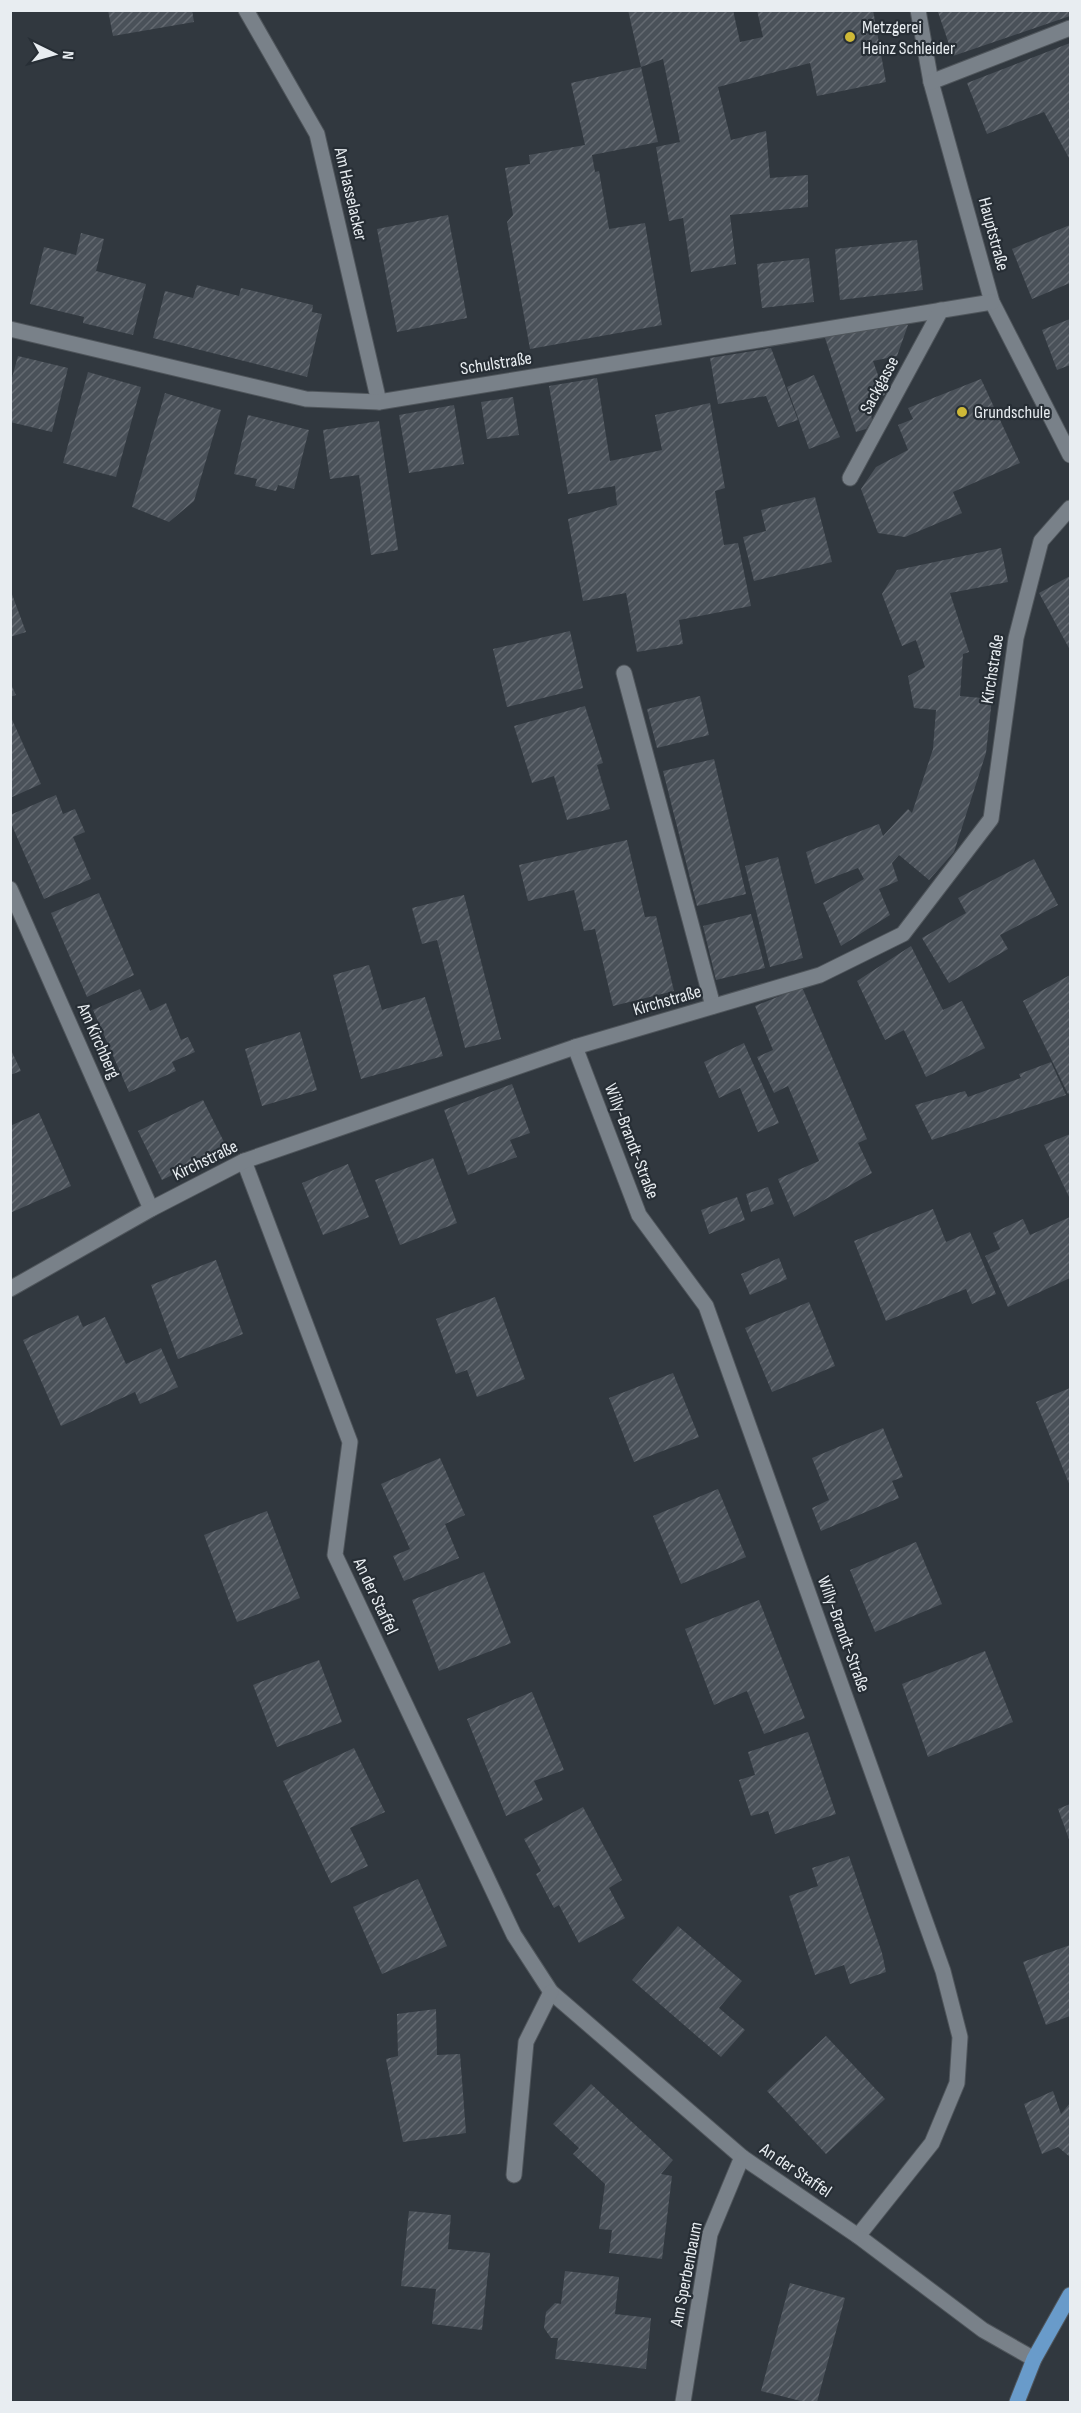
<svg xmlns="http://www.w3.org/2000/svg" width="1081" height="2413" font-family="'Sofia Sans Condensed',sans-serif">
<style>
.building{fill:url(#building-hatch)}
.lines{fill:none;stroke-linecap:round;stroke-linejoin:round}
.minor-casing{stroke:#4f555b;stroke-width:17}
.major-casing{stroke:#4f555b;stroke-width:17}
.minor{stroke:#798189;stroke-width:15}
.major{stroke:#699bca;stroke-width:15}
.poi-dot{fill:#ceb837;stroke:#272e35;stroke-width:2}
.labels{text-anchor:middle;stroke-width:4.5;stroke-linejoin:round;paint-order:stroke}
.poi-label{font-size:18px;fill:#e8edf1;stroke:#272e35;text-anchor:start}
.street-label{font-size:18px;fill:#e8edf1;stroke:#272e35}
</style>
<defs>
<pattern id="building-hatch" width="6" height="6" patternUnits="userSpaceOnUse" patternTransform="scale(1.5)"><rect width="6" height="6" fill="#4a5159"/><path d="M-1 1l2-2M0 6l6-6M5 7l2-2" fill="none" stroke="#646a71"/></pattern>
</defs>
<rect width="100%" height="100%" fill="#31383f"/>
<g class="building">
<path d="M 108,10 L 192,10 L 194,22 L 113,36 Z"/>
<path d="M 628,10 L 733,10 L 740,42 L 763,37 L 757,10 L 873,10 L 886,82 L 817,96 L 810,63 L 718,87 L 731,140 L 766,131 L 770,178 L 808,175 L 808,207 L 730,215 L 736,264 L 691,272 L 683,218 L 669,221 L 656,147 L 680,142 L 663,59 L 641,67 Z"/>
<path d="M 943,10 L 1068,10 L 1070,16 L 953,56 L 938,12 Z"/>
<path d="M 1070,43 L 1070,160 L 1044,112 L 987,134 L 967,83 Z"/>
<path d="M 641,67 L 658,142 L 592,155 L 595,172 L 599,171 L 609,229 L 645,223 L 662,325 L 530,349 L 507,222 L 513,215 L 505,168 L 530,164 L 529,155 L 585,145 L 571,83 Z"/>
<path d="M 448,215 L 467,318 L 397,332 L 377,229 Z"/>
<path d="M 1070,225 L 1070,283 L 1032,299 L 1012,249 Z"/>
<path d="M 81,233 L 104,239 L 96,271 L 146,284 L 133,335 L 83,323 L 84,317 L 30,304 L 44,247 L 76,255 Z"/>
<path d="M 917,240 L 923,290 L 840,300 L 835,249 Z"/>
<path d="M 809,258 L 814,302 L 762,308 L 757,264 Z"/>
<path d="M 197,285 L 239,296 L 241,288 L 313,305 L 312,312 L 322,314 L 307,377 L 153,338 L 165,291 L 193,298 Z"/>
<path d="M 1070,319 L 1070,365 L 1057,370 L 1042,330 Z"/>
<path d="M 862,325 L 908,325 L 897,356 L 873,361 L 885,395 L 871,400 L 874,412 L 871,413 L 872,420 L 866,429 L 856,432 L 824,335 Z"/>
<path d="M 771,348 L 798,420 L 778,427 L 766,396 L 718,404 L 710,358 Z"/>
<path d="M 18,356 L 68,368 L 52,432 L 10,422 L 10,385 Z"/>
<path d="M 88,372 L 141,387 L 116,477 L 63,463 Z"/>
<path d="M 814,375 L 840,437 L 809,449 L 787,387 Z"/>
<path d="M 597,378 L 610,461 L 662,450 L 655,415 L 710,403 L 725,488 L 715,491 L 724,545 L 738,543 L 751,606 L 679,620 L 683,644 L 637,652 L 626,593 L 583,601 L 568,519 L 617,505 L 615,486 L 568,494 L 549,386 Z"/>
<path d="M 981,379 L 1020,463 L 953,492 L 962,513 L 905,537 L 878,533 L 861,489 L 876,467 L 908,450 L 898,425 L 913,419 L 908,408 Z"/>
<path d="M 165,393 L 221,410 L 194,501 L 169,522 L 132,507 Z"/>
<path d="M 513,397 L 519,435 L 487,439 L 481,402 Z"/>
<path d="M 454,405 L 464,464 L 409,473 L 399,415 Z"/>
<path d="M 248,415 L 309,430 L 294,489 L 278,485 L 276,491 L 255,486 L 257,479 L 234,474 Z"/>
<path d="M 379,421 L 398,550 L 371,555 L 359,475 L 330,479 L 323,430 Z"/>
<path d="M 815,497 L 832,562 L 754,581 L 743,537 L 766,531 L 761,510 Z"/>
<path d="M 1001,548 L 1008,582 L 950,593 L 969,652 L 963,654 L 960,696 L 992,699 L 986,753 L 954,852 L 929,880 L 899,855 L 892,863 L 898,881 L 879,889 L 890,915 L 841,946 L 823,903 L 864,879 L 858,868 L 815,884 L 806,852 L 879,824 L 883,836 L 908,809 L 912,813 L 933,749 L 936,710 L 914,708 L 908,676 L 925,667 L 916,640 L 902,646 L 882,594 L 897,570 Z"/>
<path d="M 1070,576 L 1070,650 L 1039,593 Z"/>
<path d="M 10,589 L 26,632 L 10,637 Z"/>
<path d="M 570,631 L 583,688 L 507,707 L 493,649 Z"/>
<path d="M 10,682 L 16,695 L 10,697 Z"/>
<path d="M 700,696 L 709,735 L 657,748 L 647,709 Z"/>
<path d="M 585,706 L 603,763 L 597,765 L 610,809 L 567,820 L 554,776 L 532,783 L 514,726 Z"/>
<path d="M 10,715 L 41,784 L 10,798 Z"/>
<path d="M 714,759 L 746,894 L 697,906 L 663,771 Z"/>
<path d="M 56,795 L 63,814 L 75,809 L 85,832 L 73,837 L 91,879 L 44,899 L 10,821 L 10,815 Z"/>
<path d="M 627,840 L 645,917 L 656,916 L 674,991 L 613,1006 L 595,929 L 584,931 L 574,890 L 528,901 L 519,865 Z"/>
<path d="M 778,857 L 803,958 L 770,967 L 745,866 Z"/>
<path d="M 1034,859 L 1058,905 L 1000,935 L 1008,949 L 949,983 L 922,938 L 966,913 L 958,898 Z"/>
<path d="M 99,893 L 134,975 L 87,997 L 51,913 Z"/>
<path d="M 464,895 L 501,1039 L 465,1048 L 437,940 L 422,944 L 412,908 Z"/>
<path d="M 751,914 L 765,968 L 716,980 L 703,926 Z"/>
<path d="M 911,946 L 943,1010 L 962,1001 L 985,1048 L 926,1077 L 904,1030 L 885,1040 L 857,981 Z"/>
<path d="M 369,965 L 382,1010 L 425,997 L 443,1056 L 361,1079 L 333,975 Z"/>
<path d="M 1070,975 L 1070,1093 L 1068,1094 L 1023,1001 Z"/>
<path d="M 802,987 L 867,1139 L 858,1143 L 872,1173 L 794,1217 L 778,1179 L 819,1161 L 788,1086 L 774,1093 L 757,1057 L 773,1050 L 755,1006 Z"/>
<path d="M 140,989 L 150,1011 L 166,1003 L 181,1040 L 188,1037 L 195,1052 L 172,1062 L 176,1071 L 129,1092 L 93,1010 Z"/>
<path d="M 300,1032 L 317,1090 L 262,1106 L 245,1049 Z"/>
<path d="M 744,1043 L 779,1123 L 758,1132 L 740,1088 L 719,1098 L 704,1062 Z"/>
<path d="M 10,1048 L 21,1071 L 10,1075 Z"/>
<path d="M 1051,1062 L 1066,1095 L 932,1140 L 915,1105 L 965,1091 L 968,1097 L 1021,1078 L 1019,1074 Z"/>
<path d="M 512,1084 L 530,1133 L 510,1140 L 517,1157 L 468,1175 L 444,1110 Z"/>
<path d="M 203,1100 L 227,1148 L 162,1180 L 138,1131 Z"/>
<path d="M 39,1113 L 71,1186 L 10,1213 L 10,1126 Z"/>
<path d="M 1070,1134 L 1070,1199 L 1044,1145 Z"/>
<path d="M 433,1158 L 457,1223 L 400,1245 L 375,1180 Z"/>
<path d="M 348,1164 L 369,1217 L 323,1235 L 302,1183 Z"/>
<path d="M 768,1187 L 774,1204 L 751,1212 L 746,1194 Z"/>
<path d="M 737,1197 L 745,1220 L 709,1234 L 701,1210 Z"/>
<path d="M 933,1209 L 946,1242 L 970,1232 L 996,1294 L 972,1304 L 966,1289 L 886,1321 L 854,1241 Z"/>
<path d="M 1070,1217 L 1070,1278 L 1008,1307 L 985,1256 L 1000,1249 L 993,1233 L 1023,1219 L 1030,1235 Z"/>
<path d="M 779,1258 L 787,1279 L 750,1295 L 741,1274 Z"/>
<path d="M 216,1260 L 243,1334 L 178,1359 L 151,1285 Z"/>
<path d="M 495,1297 L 525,1379 L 477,1397 L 467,1370 L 456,1374 L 436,1319 Z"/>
<path d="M 809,1302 L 835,1366 L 772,1392 L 745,1328 Z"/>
<path d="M 78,1315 L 83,1327 L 105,1317 L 126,1364 L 161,1348 L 178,1387 L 140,1404 L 135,1392 L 61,1426 L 23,1340 Z"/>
<path d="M 673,1373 L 699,1437 L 634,1462 L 609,1398 Z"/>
<path d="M 1070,1388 L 1070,1486 L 1036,1402 Z"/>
<path d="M 883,1428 L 903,1477 L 892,1481 L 899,1498 L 821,1531 L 812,1508 L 829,1500 L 812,1458 Z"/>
<path d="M 440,1458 L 465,1515 L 445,1524 L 459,1558 L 404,1581 L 393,1556 L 410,1549 L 381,1484 Z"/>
<path d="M 718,1489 L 746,1557 L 681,1584 L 653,1516 Z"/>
<path d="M 267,1511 L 300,1598 L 237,1622 L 204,1535 Z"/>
<path d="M 916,1542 L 942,1604 L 875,1632 L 850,1570 Z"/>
<path d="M 484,1572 L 511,1643 L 439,1671 L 412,1600 Z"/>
<path d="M 759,1600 L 805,1718 L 764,1734 L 747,1691 L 714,1705 L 685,1629 Z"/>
<path d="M 985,1651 L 1013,1722 L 928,1757 L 902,1684 Z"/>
<path d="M 319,1660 L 342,1722 L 277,1747 L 253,1685 Z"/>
<path d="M 532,1692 L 564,1770 L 534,1781 L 543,1800 L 506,1816 L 467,1719 Z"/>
<path d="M 808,1732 L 836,1814 L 775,1834 L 768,1811 L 751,1816 L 739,1780 L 755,1775 L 748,1752 Z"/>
<path d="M 354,1748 L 385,1812 L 350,1828 L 368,1866 L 331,1883 L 283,1781 Z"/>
<path d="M 1070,1804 L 1070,1842 L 1058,1809 Z"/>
<path d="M 583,1807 L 622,1880 L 609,1888 L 625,1918 L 579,1943 L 559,1905 L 554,1908 L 536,1874 L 541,1871 L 524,1839 Z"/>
<path d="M 849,1856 L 882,1953 L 886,1972 L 850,1984 L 844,1965 L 815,1975 L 789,1896 L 818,1886 L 812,1868 Z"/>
<path d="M 418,1879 L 447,1946 L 382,1974 L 353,1907 Z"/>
<path d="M 678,1926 L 742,1981 L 719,2008 L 745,2030 L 721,2057 L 632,1980 Z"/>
<path d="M 1070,1945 L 1070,2016 L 1046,2025 L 1023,1962 Z"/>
<path d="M 436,2009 L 437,2055 L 460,2054 L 466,2133 L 403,2142 L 386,2059 L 398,2056 L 397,2014 Z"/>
<path d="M 826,2036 L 885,2099 L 826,2154 L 767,2091 Z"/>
<path d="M 591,2084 L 673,2160 L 661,2174 L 672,2176 L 662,2259 L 609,2253 L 612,2230 L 599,2229 L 605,2184 L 573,2154 L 579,2148 L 553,2124 Z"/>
<path d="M 1053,2091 L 1061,2114 L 1070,2103 L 1070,2157 L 1058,2147 L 1042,2154 L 1024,2104 Z"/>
<path d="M 409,2211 L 451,2215 L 448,2249 L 490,2253 L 482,2330 L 432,2324 L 436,2289 L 401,2286 Z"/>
<path d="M 565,2271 L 619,2277 L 615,2314 L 651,2318 L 646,2369 L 555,2359 L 558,2338 L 551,2338 L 544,2328 L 546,2312 L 555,2303 L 561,2304 Z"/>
<path d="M 790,2283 L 845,2298 L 817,2402 L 805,2402 L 761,2391 Z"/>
</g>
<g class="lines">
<defs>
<g id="minor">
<path d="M 246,10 L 317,134 L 379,402"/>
<path d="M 918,10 L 931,82 L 992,302 L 1070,455"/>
<path d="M 931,82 L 1070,28"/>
<path d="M 10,329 L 306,399 L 379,402 L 992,302"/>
<path d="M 850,478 L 941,310"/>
<path d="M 624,673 L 713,1006"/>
<path d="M 10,889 L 151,1209"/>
<path d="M 575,1047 L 639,1215 L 706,1306 L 943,1971 L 960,2037 L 957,2083 L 932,2143 L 858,2236"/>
<path d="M 244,1161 L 350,1442 L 335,1555 L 514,1935 L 551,1992 L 742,2157 L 858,2236 L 983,2330 L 1034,2359"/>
<path d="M 10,1289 L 151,1209 L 244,1161 L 575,1047 L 820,975 L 903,934 L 991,819 L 1016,638 L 1041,541 L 1070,508"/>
<path d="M 514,2175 L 526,2042 L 551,1992"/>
<path d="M 683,2402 L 710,2234 L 742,2157"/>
</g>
<path id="major" d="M 1017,2402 L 1034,2359 L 1070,2295"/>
</defs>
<use href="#minor" class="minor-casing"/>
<use href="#major" class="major-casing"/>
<use href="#minor" class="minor"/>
<use href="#major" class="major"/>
</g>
<g class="poi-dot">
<circle cx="850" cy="37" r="6"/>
<circle cx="962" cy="412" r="6"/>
</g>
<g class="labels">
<g class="poi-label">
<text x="862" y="33">Metzgerei<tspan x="862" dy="21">Heinz Schleider</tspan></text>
<text x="974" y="418">Grundschule</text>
</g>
<g class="street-label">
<text transform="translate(351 194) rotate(77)" y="6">Am Hasselacker</text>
<text transform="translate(994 234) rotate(75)" y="6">Hauptstraße</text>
<text transform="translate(496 363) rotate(-9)" y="6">Schulstraße</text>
<text transform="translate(879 385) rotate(-62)" y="6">Sackgasse</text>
<text transform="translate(992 669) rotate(-81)" y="6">Kirchstraße</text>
<text transform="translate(667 1000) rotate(-16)" y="6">Kirchstraße</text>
<text transform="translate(99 1041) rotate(66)" y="6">Am Kirchberg</text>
<text transform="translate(632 1141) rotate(69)" y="6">Willy-Brandt-Straße</text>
<text transform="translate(205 1160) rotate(-26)" y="6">Kirchstraße</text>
<text transform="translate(376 1596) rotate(65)" y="6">An der Staffel</text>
<text transform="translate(844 1634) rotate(70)" y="6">Willy-Brandt-Straße</text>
<text transform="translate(796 2170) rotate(34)" y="6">An der Staffel</text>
<text transform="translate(686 2274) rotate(-79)" y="6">Am Sperbenbaum</text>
</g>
</g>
<rect width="1081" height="2413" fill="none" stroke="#e8edf1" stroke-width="24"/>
<g transform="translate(54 54) rotate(95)" stroke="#272e35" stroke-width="4.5" paint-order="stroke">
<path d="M0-4.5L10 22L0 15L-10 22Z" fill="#e8edf1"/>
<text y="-9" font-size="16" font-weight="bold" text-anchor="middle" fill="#e8edf1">N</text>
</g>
</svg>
